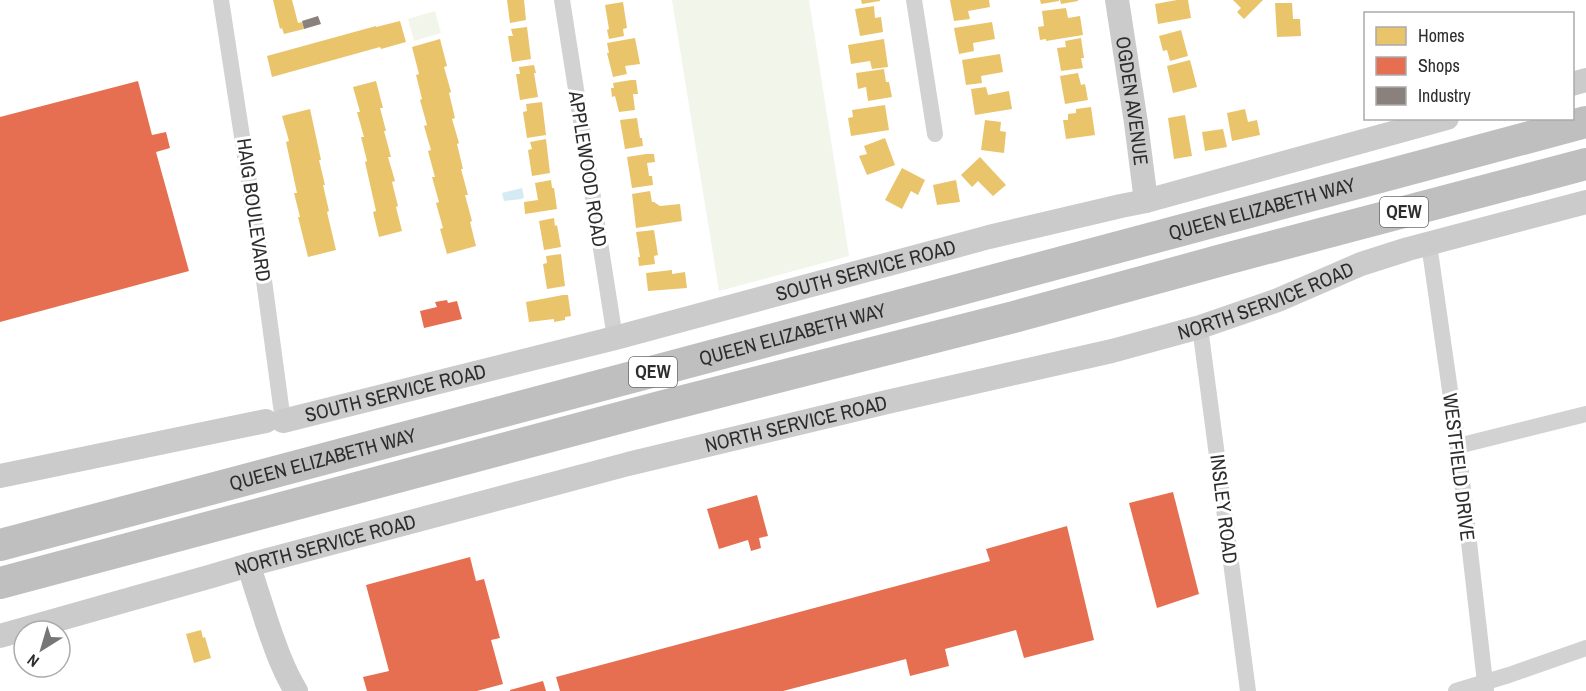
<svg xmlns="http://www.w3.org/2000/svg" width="1586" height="691" font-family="'Archivo Narrow',sans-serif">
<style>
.green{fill:#f1f5ea}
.water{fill:#d4ebf3}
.homes{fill:#e9c46a}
.shops{fill:#e76f51}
.industry{fill:#8a817c}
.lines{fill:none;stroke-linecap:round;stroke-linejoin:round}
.street{stroke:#d2d2d2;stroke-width:16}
.secondary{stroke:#cbcbcb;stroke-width:24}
.highway{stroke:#bfbfbf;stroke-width:32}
.labels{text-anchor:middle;stroke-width:6;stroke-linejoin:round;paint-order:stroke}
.shield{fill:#fff;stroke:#6c6c6c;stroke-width:1.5}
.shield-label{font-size:18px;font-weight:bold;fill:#2d2d2d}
.street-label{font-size:20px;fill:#2d2d2d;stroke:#fff}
</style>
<rect width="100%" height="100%" fill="#fff"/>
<g class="green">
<path d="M 672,0 L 809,0 L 849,256 L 719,291 Z"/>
<path d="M 435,11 L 441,33 L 414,41 L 408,19 Z"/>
</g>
<path class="water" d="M 522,188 L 524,197 L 522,199 L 504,201 L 502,193 Z"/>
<g class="homes">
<path d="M 273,0 L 292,0 L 298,23 L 302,22 L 304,29 L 284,34 L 282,28 L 280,29 Z"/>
<path d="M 507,0 L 524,0 L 526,20 L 510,23 Z"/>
<path d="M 861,0 L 880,0 L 880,1 L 862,4 Z"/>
<path d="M 950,0 L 989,0 L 990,7 L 968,11 L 970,19 L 954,21 Z"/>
<path d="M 1040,0 L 1059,0 L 1059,1 L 1041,4 Z"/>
<path d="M 1060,0 L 1078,0 L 1078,1 L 1061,4 Z"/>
<path d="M 1177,0 L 1188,0 L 1191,18 L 1158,24 L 1155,4 Z"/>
<path d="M 1233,0 L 1263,0 L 1244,19 L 1237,12 L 1241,8 Z"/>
<path d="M 623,2 L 627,28 L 623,29 L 624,36 L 609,39 L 607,30 L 609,29 L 605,5 Z"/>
<path d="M 1275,3 L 1292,3 L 1293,19 L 1300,19 L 1301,36 L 1277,37 Z"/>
<path d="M 874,6 L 875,18 L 881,17 L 883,32 L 860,36 L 855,9 Z"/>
<path d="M 1066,8 L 1068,18 L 1080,16 L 1083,35 L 1046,41 L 1046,39 L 1040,40 L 1038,27 L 1044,26 L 1042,11 Z"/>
<path d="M 400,21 L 406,42 L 381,49 L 380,47 L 272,77 L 267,56 L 376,26 L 376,27 Z"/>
<path d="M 992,22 L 995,39 L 973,43 L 974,51 L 959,54 L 954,28 Z"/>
<path d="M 527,27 L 531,59 L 512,62 L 508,36 L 513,36 L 511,29 Z"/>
<path d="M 1181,30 L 1188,56 L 1170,61 L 1167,50 L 1163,51 L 1159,36 Z"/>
<path d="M 635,38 L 640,64 L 625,66 L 627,74 L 613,77 L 607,53 L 609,53 L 607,43 Z"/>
<path d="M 1081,38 L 1084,58 L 1081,58 L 1083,68 L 1061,71 L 1057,48 L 1066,47 L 1065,41 Z"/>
<path d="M 440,39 L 447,66 L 444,67 L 451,92 L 449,93 L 455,118 L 452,119 L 459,143 L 457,144 L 463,169 L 461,169 L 468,195 L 465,195 L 472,221 L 470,222 L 476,246 L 447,254 L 440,229 L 443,228 L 436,203 L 439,202 L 432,177 L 435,177 L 428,151 L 431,150 L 424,126 L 427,125 L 420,100 L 422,99 L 416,75 L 419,74 L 412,47 Z"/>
<path d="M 884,39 L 888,67 L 872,69 L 870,61 L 851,64 L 848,45 Z"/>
<path d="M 1000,54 L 1003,72 L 981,76 L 982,83 L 966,85 L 962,60 Z"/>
<path d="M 1190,60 L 1197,87 L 1173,93 L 1167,66 Z"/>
<path d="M 534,65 L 536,73 L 534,73 L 538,97 L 520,100 L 516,74 L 520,74 L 519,67 Z"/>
<path d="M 884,69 L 886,82 L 889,82 L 892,97 L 868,101 L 866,87 L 858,89 L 856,73 Z"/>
<path d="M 1078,73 L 1081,85 L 1085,84 L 1088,100 L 1065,104 L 1060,76 Z"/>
<path d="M 631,80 L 636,80 L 638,94 L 633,94 L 635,110 L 619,112 L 615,96 L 612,97 L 611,88 L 614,88 L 613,83 Z"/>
<path d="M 376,81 L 383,108 L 380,108 L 386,131 L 384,131 L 391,157 L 388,157 L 395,181 L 392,182 L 398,206 L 396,207 L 402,231 L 379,237 L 373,212 L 376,211 L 365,162 L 367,161 L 361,137 L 364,137 L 357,112 L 360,112 L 353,87 Z"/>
<path d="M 986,87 L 988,95 L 1009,91 L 1012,109 L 975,115 L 971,89 Z"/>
<path d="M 542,102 L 546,135 L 527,138 L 523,112 L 527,111 L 526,104 Z"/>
<path d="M 885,105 L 889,130 L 851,136 L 848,118 L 853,117 L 852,110 Z"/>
<path d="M 1091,107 L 1095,135 L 1066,139 L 1063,120 L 1068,120 L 1068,114 L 1076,113 L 1076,109 Z"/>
<path d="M 310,109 L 321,160 L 319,160 L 325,185 L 323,185 L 329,211 L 327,212 L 336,250 L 308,257 L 298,217 L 300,217 L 294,193 L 297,193 L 286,142 L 289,141 L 282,116 Z"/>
<path d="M 1245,109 L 1248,122 L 1257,120 L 1260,135 L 1232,141 L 1227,113 Z"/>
<path d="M 1185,115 L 1192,156 L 1174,159 L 1168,118 Z"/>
<path d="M 637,118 L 640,138 L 642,138 L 643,146 L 625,149 L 620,120 Z"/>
<path d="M 985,120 L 1001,122 L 1000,131 L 1006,132 L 1004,153 L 981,150 Z"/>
<path d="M 1223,129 L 1227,147 L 1205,151 L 1202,132 Z"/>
<path d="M 885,138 L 895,165 L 867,175 L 859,156 L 867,154 L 864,146 Z"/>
<path d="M 546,139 L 550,173 L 532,176 L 528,150 L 532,149 L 530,142 Z"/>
<path d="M 646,154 L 654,154 L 655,162 L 647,163 L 649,176 L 652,176 L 653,185 L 632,188 L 627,157 Z"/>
<path d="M 980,157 L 1006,185 L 993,196 L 978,181 L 972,187 L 961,175 Z"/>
<path d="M 902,168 L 925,180 L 918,195 L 911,191 L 902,209 L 885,200 Z"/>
<path d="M 551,180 L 552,188 L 554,188 L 557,209 L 525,214 L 524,202 L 538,200 L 535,183 Z"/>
<path d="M 956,180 L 960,202 L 937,205 L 933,185 Z"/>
<path d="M 650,191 L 652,202 L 654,202 L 660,206 L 680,204 L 682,221 L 636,228 L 632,194 Z"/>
<path d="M 554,218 L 555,226 L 557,225 L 561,247 L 544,250 L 539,221 Z"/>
<path d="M 654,230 L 658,255 L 654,256 L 655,264 L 639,266 L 638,257 L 640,257 L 636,232 Z"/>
<path d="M 561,254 L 565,286 L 547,289 L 543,264 L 547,263 L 546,256 Z"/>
<path d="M 672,270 L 672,274 L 685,272 L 687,288 L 648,291 L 646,273 Z"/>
<path d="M 563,295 L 568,295 L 571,316 L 565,317 L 565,320 L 554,322 L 554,319 L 529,322 L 526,302 Z"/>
<path d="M 201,630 L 203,638 L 205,637 L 211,658 L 194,663 L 186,634 Z"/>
</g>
<g class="shops">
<path d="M 138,81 L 152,135 L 166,132 L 170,148 L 156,152 L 189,271 L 0,322 L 0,117 Z"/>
<path d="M 447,300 L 448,303 L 457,301 L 462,319 L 424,328 L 420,311 L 437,307 L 435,302 Z"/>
<path d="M 1173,492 L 1199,594 L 1157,608 L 1129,503 Z"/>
<path d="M 757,495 L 768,536 L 759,538 L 761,548 L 751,551 L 748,540 L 719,549 L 707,509 Z"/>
<path d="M 1067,526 L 1094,640 L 1024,658 L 1016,630 L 945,649 L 949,666 L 910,676 L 906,659 L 783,691 L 560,691 L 556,677 L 990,561 L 986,549 Z"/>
<path d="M 470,557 L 476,581 L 484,579 L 500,638 L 491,640 L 503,684 L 477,691 L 367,691 L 363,677 L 389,671 L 366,585 Z"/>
<path d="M 543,681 L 546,691 L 510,691 L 510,690 Z"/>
</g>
<path class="industry" d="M 318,16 L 321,24 L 304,29 L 302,21 Z"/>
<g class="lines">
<g class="street">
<path d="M 221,0 L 263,273 L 283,421"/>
<path d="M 562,0 L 615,338"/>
<path d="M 914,0 L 935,134"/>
<path d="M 1429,244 L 1458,446 L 1486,691"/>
<path d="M 1200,327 L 1248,691"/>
<path d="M 1458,446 L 1586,414"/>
<path d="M 1456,691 L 1509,675 L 1586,648"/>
</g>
<g class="secondary">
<path id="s1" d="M 1117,0 L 1136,123 L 1146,201"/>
<path d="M 1572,84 L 1586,80"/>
<path id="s2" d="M 283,421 L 615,338 L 989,237 L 1121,206 L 1146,201 L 1447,118"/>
<path d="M 0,476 L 266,421"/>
<path d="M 249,565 C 254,584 261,603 267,623 C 275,646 283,670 296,691"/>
<path id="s3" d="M 0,636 L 212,576 L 249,565 L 628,464 L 887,402 L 1112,351 L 1200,327 L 1278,300 L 1361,264 L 1408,249 L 1586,202"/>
</g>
<g class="highway">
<path id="s4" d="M 0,545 L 670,367 L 1586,122"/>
<path d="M 0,583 L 660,407 L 1014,317 L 1222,260 L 1586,164"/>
</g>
</g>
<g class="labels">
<g class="shield">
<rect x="1380" y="197" width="48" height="30" rx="4.5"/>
<rect x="629" y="357" width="48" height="30" rx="4.5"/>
</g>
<g class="shield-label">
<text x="1404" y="218">QEW</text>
<text x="653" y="378">QEW</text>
</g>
<g class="street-label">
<text dy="7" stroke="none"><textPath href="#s1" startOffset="102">OGDEN AVENUE</textPath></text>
<text transform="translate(588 169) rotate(81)" y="7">APPLEWOOD ROAD</text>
<text dy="7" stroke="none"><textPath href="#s4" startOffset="1306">QUEEN ELIZABETH WAY</textPath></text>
<text transform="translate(254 210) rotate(82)" y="7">HAIG BOULEVARD</text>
<text dy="7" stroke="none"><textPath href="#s2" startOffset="602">SOUTH SERVICE ROAD</textPath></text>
<text dy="7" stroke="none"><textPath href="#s3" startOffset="1310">NORTH SERVICE ROAD</textPath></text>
<text dy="7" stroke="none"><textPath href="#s4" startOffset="820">QUEEN ELIZABETH WAY</textPath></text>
<text dy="7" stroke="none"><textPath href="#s2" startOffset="116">SOUTH SERVICE ROAD</textPath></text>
<text dy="7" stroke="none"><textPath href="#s3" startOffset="824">NORTH SERVICE ROAD</textPath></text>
<text dy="7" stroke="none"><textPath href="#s4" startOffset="334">QUEEN ELIZABETH WAY</textPath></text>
<text transform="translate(1459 467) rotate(83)" y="7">WESTFIELD DRIVE</text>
<text transform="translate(1224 509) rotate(83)" y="7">INSLEY ROAD</text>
<text dy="7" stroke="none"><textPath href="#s3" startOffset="338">NORTH SERVICE ROAD</textPath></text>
</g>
</g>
<rect x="1364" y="12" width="210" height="108" fill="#ffffff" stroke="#ababab" stroke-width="1.5"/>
<rect x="1376" y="27" width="30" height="18" fill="#e9c46a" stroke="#ababab" stroke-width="1.5"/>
<text x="1418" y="42" font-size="18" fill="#2d2d2d">Homes</text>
<rect x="1376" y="57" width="30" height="18" fill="#e76f51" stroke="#ababab" stroke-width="1.5"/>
<text x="1418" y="72" font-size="18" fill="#2d2d2d">Shops</text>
<rect x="1376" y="87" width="30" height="18" fill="#8a817c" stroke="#ababab" stroke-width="1.5"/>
<text x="1418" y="102" font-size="18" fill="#2d2d2d">Industry</text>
<g transform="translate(42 649) rotate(217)"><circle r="28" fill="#ffffff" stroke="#ababab" stroke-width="1.5"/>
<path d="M0-4.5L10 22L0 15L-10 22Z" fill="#767676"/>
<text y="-9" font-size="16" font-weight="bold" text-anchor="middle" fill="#2d2d2d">N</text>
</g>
</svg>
